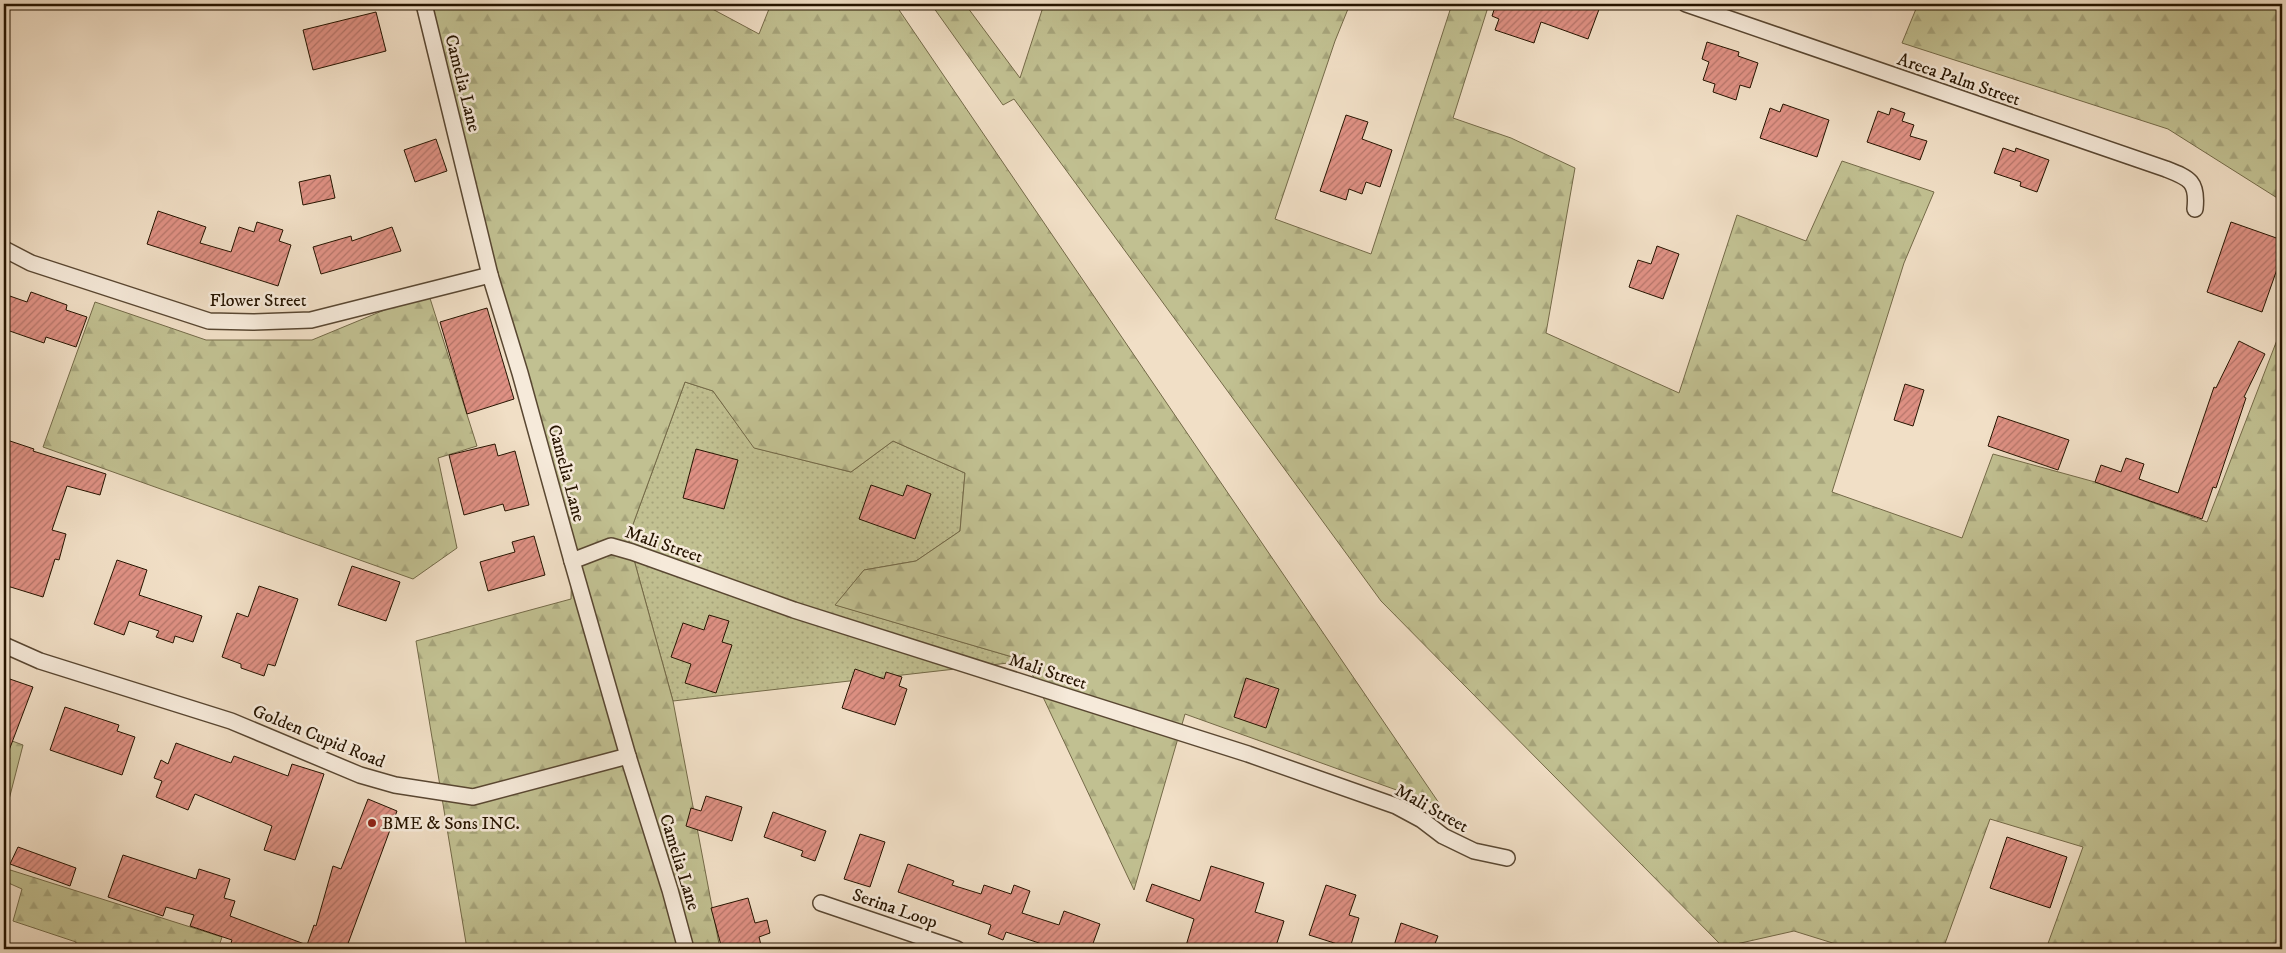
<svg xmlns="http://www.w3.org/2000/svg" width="2286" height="953" font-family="'IM FELL DW Pica',serif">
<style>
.green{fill:url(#green-dots);stroke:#746a48}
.forest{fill:url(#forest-firs);stroke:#746a48}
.building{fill:url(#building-hatch);stroke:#261400}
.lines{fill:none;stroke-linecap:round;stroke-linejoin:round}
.street-casing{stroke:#594732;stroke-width:18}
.street{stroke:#f6eada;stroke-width:15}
.poi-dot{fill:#8f2418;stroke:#f6eada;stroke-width:2}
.labels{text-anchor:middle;stroke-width:5;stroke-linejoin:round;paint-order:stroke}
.street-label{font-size:18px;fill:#261400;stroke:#f6eada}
.poi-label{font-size:18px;fill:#261400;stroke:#f6eada;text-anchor:start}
</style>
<defs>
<pattern id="green-dots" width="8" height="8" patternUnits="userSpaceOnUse" patternTransform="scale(1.25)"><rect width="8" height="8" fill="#c1c091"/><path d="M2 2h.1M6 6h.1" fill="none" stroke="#a6a47b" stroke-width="1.8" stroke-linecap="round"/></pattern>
<pattern id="forest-firs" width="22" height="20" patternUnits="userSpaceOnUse" patternTransform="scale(1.25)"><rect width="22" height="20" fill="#c1c091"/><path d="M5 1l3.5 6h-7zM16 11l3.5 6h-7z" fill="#a6a47b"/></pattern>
<pattern id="building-hatch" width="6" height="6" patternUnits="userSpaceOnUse" patternTransform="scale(1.25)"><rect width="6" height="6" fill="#df9184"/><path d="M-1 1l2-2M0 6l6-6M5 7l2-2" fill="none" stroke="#b5756a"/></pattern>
</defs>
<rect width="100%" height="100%" fill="#f1dfc6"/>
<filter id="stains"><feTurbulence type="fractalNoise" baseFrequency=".004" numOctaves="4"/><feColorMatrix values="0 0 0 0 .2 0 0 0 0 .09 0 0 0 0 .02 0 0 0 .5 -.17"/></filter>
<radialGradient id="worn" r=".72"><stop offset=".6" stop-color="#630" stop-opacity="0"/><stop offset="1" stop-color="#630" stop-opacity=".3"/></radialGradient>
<path class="green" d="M 685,382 L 713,391 L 755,448 L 851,472 L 893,441 L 965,473 L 960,531 L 916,561 L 864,570 L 836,605 L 1026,661 L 673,701 L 628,538 Z"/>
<g class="forest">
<path d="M 424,4 L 703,4 L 759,34 L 771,4 L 895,4 L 1441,806 L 1185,714 L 1134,890 L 1026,661 L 835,605 L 864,570 L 916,561 L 960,531 L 965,473 L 893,441 L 851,472 L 754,448 L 713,391 L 685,382 L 628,538 L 673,701 L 720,949 L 467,949 L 416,641 L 571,599 L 572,561 Z"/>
<path d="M 931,4 L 965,4 L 1020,78 L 1044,4 L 1350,4 L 1335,41 L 1275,219 L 1371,254 L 1452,4 L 1489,4 L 1453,118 L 1511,138 L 1575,168 L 1546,333 L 1679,393 L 1737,215 L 1806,241 L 1842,161 L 1934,192 L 1904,263 L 1832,492 L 1962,538 L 1993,454 L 2095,482 L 2207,522 L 2282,327 L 2282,949 L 2046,949 L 2083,847 L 1990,819 L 1943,949 L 1852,949 L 1794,931 L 1723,947 L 1381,601 L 1014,99 L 1003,105 Z"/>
<path d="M 1918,4 L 2282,4 L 2282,201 L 2168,129 L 1902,43 Z"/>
<path d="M 428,292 L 477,446 L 438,458 L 457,548 L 413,579 L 43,447 L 95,302 L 206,340 L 312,340 Z"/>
<path d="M 4,738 L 23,745 L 4,819 Z"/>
<path d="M 4,868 L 222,937 L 218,949 L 74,949 L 76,942 L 13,921 L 22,889 L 4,881 Z"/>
</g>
<g class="building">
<path d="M 1496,4 L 1601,4 L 1588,39 L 1541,22 L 1534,43 L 1495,30 L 1499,19 L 1492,16 Z"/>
<path d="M 376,12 L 386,51 L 313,70 L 303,30 Z"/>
<path d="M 1707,42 L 1739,52 L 1738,56 L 1758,63 L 1750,88 L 1740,85 L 1736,100 L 1713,92 L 1715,84 L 1703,80 L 1709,62 L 1702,59 Z"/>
<path d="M 1783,104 L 1829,120 L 1817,157 L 1760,138 L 1770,108 L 1780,112 Z"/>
<path d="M 1891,108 L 1905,113 L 1902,121 L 1914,125 L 1910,136 L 1927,141 L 1920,160 L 1867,142 L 1878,111 L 1889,115 Z"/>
<path d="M 1346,115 L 1368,122 L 1362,139 L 1392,150 L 1380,187 L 1366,182 L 1362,194 L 1349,189 L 1346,200 L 1320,191 Z"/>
<path d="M 436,139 L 447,171 L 415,182 L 404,150 Z"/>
<path d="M 2003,148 L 2015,152 L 2016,148 L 2049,160 L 2037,192 L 2020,186 L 2021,182 L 1994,173 Z"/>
<path d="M 330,175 L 335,198 L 303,205 L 299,182 Z"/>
<path d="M 158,211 L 206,227 L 200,243 L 231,252 L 239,227 L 254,232 L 257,222 L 283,230 L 279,241 L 291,245 L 278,286 L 147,244 Z"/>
<path d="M 2231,222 L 2282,240 L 2282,255 L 2262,312 L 2207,292 Z"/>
<path d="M 392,227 L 401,251 L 321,274 L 313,247 L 351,236 L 352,241 Z"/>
<path d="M 1657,246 L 1679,254 L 1663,299 L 1629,287 L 1638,260 L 1651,264 Z"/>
<path d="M 31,292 L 67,305 L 66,310 L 87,317 L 76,347 L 46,337 L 44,343 L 4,329 L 4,294 L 27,302 Z"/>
<path d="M 487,308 L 514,399 L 467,414 L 440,322 Z"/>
<path d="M 2239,341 L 2265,354 L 2244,397 L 2246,398 L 2216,488 L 2213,487 L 2202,519 L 2095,482 L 2101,465 L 2121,472 L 2126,458 L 2144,464 L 2139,479 L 2178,493 L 2214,387 L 2216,388 Z"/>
<path d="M 1905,384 L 1924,390 L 1913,426 L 1894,420 Z"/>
<path d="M 1998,416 L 2069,440 L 2058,470 L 1988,446 Z"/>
<path d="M 4,439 L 34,449 L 33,451 L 106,474 L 100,495 L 67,486 L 52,530 L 66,534 L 59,560 L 55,559 L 43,597 L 4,585 Z"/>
<path d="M 495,444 L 498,456 L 515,451 L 529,505 L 505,511 L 503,504 L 464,515 L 449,455 Z"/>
<path d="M 696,449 L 738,460 L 724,509 L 683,498 Z"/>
<path d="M 871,485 L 903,496 L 907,485 L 931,494 L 915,539 L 859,519 Z"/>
<path d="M 534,536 L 545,575 L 488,591 L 480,562 L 515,552 L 512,542 Z"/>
<path d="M 117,560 L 147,570 L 139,595 L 202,616 L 193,642 L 175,636 L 173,643 L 156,637 L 159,631 L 129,621 L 124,635 L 94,624 Z"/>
<path d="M 352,566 L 400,582 L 386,621 L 338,605 Z"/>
<path d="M 259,586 L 298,599 L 275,666 L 268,664 L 264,676 L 241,668 L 241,664 L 222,657 L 237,613 L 248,617 Z"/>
<path d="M 709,615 L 729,621 L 722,642 L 732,645 L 716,693 L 685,683 L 691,664 L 671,657 L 683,623 L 704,630 Z"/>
<path d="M 855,669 L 884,679 L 886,672 L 902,677 L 899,686 L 907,689 L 895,725 L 842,708 Z"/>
<path d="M 4,677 L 33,687 L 5,761 L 4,760 Z"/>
<path d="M 1246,678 L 1279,689 L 1266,728 L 1234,717 Z"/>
<path d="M 65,707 L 119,725 L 117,731 L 135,737 L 122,775 L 50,750 Z"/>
<path d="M 176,743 L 231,763 L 234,756 L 288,776 L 292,764 L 324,774 L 295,860 L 264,850 L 272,826 L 195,794 L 188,810 L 156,797 L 162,781 L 154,778 L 161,760 L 168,764 Z"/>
<path d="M 706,796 L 742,807 L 732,841 L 686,826 L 691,808 L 701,811 Z"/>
<path d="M 368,799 L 397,811 L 346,949 L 229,949 L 232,940 L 190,926 L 194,915 L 166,907 L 163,916 L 108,897 L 123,855 L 196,879 L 199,869 L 230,879 L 224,898 L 235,901 L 230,916 L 307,945 L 314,925 L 316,926 L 333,866 L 341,869 Z"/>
<path d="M 773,812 L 826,831 L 815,861 L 801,856 L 803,851 L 764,837 Z"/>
<path d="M 860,834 L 885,842 L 870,887 L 844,879 Z"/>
<path d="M 2007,837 L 2067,857 L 2050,908 L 1990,888 Z"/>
<path d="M 18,847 L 76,868 L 70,886 L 10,864 Z"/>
<path d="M 908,864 L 954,881 L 952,885 L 981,894 L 984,885 L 1011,894 L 1014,885 L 1030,891 L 1022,913 L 1059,925 L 1064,911 L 1100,924 L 1091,949 L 1057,949 L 1006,932 L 1003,940 L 988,934 L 991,925 L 898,892 Z"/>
<path d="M 1211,866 L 1264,883 L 1255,912 L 1284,921 L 1275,949 L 1185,949 L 1194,919 L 1146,901 L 1152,884 L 1200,901 Z"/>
<path d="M 1326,885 L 1356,895 L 1349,915 L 1359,918 L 1350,948 L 1309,935 Z"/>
<path d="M 748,898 L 755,923 L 767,920 L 770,933 L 759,937 L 762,949 L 722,949 L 711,908 Z"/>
<path d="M 1401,923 L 1438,936 L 1433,949 L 1393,949 Z"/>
</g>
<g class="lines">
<defs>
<g id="street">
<path d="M 424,4 L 490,275 L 520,373 L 572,561 L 628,756 L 670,890 L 686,949"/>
<path d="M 1686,4 L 2166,169 C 2189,178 2198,181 2195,209"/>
<path d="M 4,249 L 31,263 L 209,321 L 253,322 L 311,320 L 490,275"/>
<path d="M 572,561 L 611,546 L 632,552 L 794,610 L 1248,754 L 1396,806 L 1422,820 L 1443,836 L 1474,851 L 1507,858"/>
<path d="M 4,645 L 40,661 L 231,721 L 360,775 L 395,785 L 473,797 L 628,756"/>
<path d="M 821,903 L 957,949"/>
</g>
</defs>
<use href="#street" class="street-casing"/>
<use href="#street" class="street"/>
</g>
<circle class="poi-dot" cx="372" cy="823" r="5"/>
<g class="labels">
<g class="street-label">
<text transform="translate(1959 79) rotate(19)" y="6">Areca Palm Street</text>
<text transform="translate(463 83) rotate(76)" y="6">Camelia Lane</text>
<text x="258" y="306">Flower Street</text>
<text transform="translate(567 473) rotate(75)" y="6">Camelia Lane</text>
<text transform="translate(664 544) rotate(19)" y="6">Mali Street</text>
<text transform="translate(1048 671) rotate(18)" y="6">Mali Street</text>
<text transform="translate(319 736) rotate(22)" y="6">Golden Cupid Road</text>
<text transform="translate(1432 808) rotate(29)" y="6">Mali Street</text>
<text transform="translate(680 862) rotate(73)" y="6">Camelia Lane</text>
<text transform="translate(895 908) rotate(19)" y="6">Serina Loop</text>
</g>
<g class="poi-label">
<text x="382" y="829">BME &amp; Sons INC.</text>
</g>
</g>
<rect width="2286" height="953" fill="none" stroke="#f1dfc6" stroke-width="20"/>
<rect x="5" y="5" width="2276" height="943" fill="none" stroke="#261400" stroke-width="2.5"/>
<rect x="10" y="10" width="2266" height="933" fill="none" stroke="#261400"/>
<rect width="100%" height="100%" filter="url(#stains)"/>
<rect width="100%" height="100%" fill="url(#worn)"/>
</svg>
